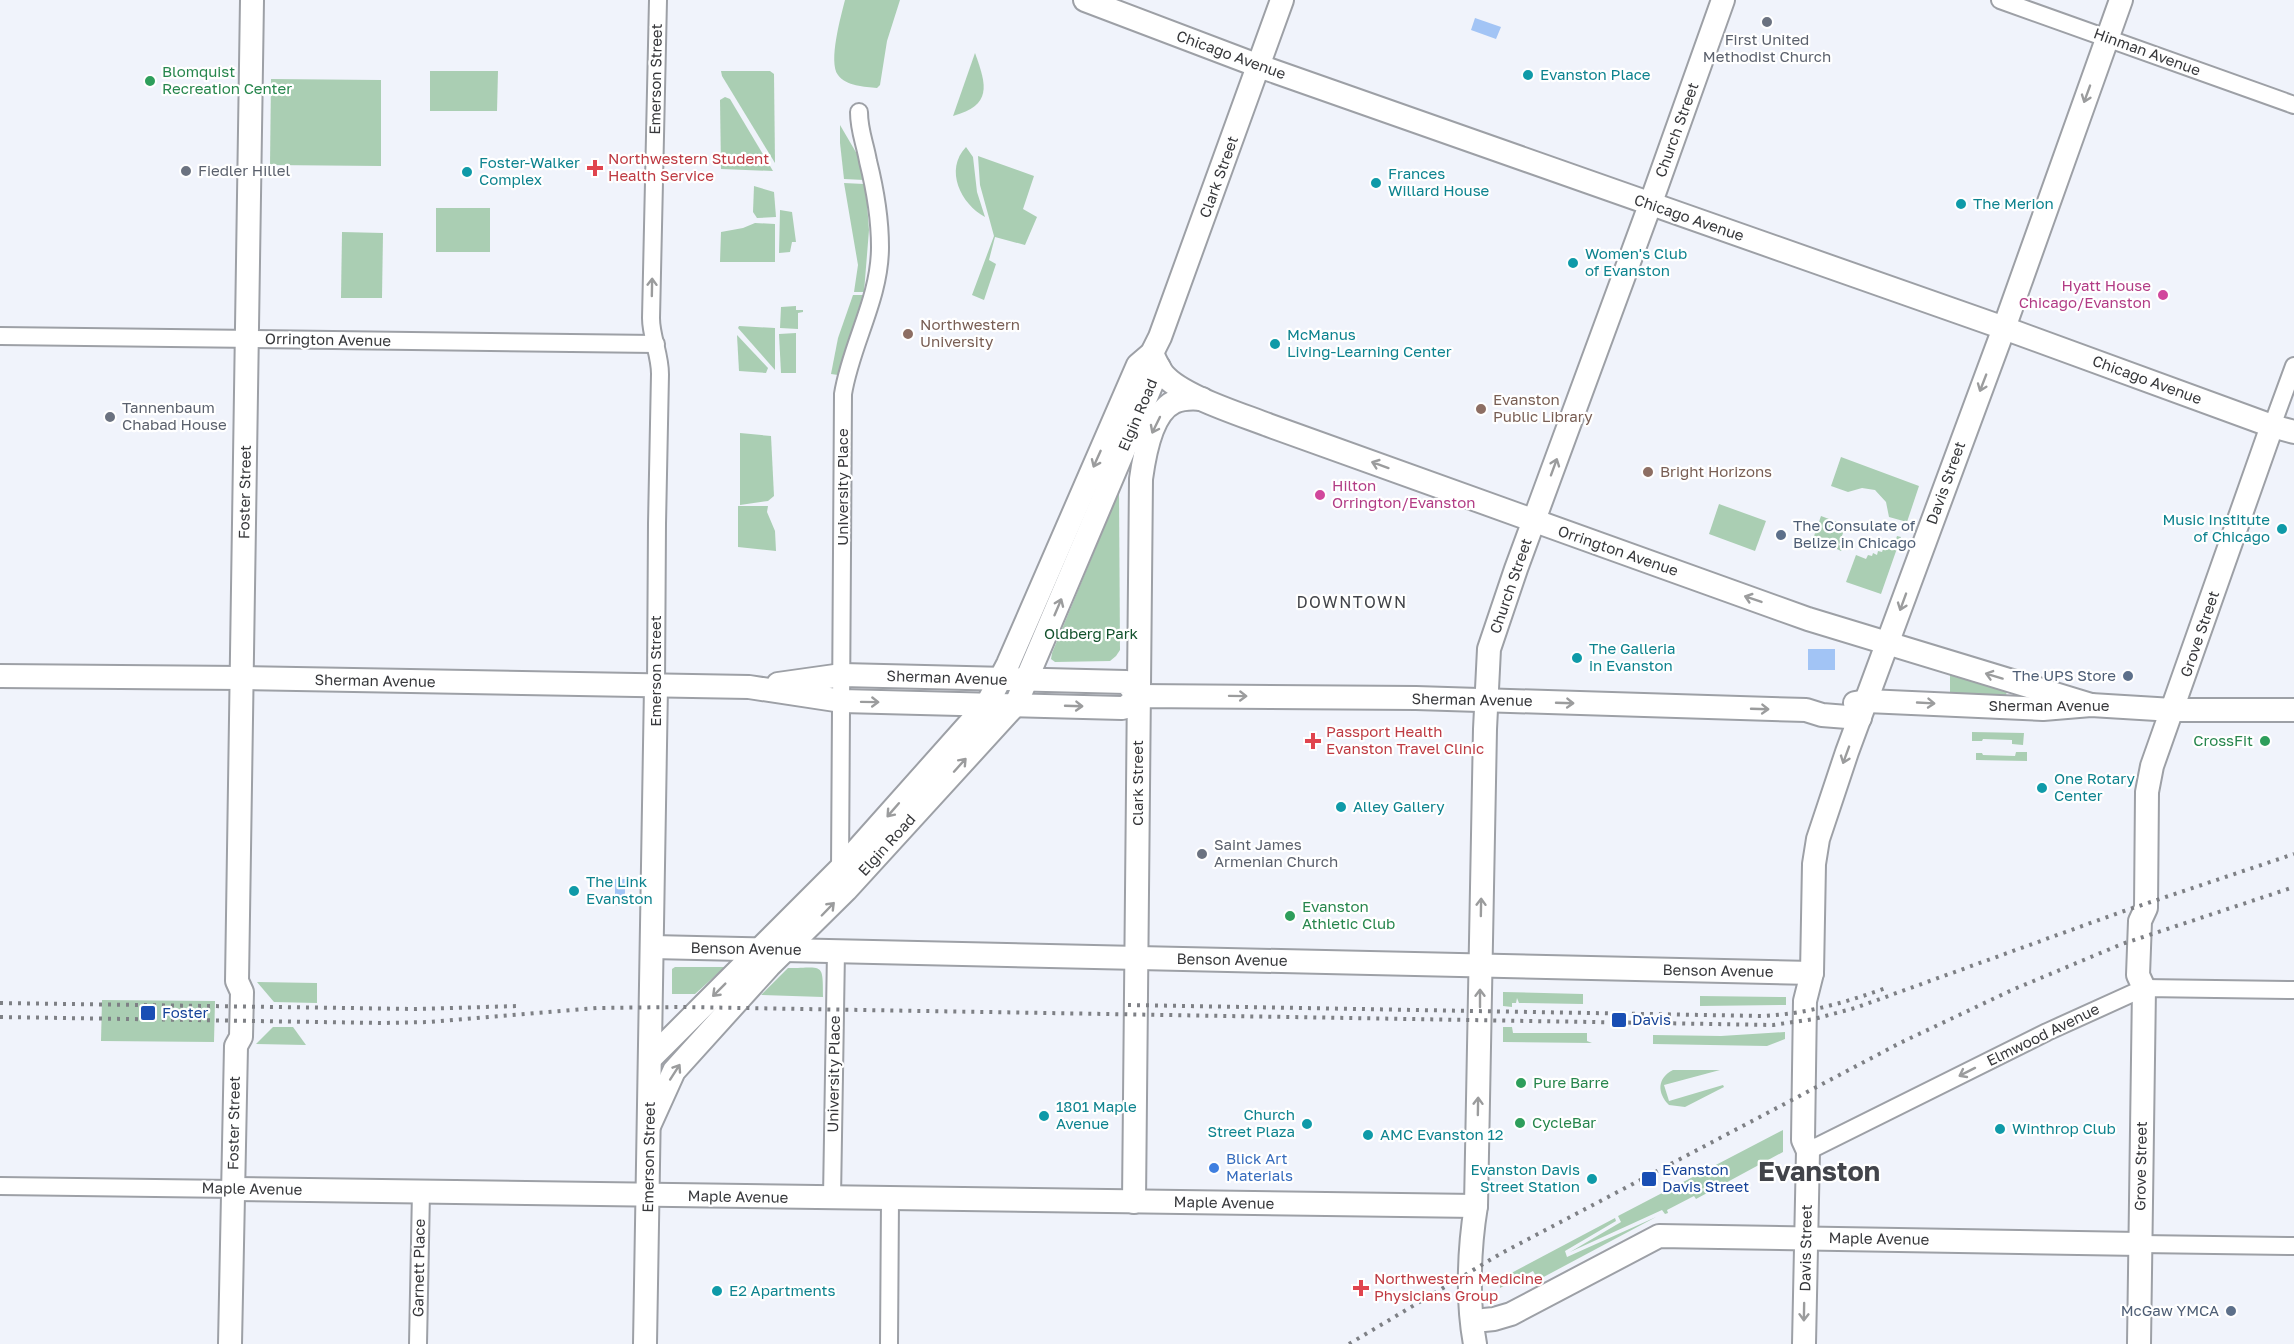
<svg xmlns="http://www.w3.org/2000/svg" width="2294" height="1344" font-family="'Golos Text',sans-serif">
<style>
.green{fill:#aaceb3}
.water{fill:#a2c4f5}
.lines{fill:none;stroke-linecap:round;stroke-linejoin:round}
.street-casing{stroke:#9da0a6;stroke-width:20}
.secondary-casing{stroke:#9da0a6;stroke-width:26}
.street{stroke:#fff;stroke-width:16}
.secondary{stroke:#fff;stroke-width:22}
.rail{stroke:#7e8085;stroke-width:4;stroke-dasharray:3 6;stroke-linecap:butt}
.oneway{stroke:#9b9c9d}
.worship-dot{fill:#6b7280;stroke:#fff;stroke-width:2}
.culture-dot{fill:#0f9aa8;stroke:#fff;stroke-width:2}
.leisure-dot{fill:#2e9e5b;stroke:#fff;stroke-width:2}
.health-dot{fill:#e0444e;stroke:#fff;stroke-width:2}
.hotel-dot{fill:#d1479c;stroke:#fff;stroke-width:2}
.education-dot{fill:#8d6e63;stroke:#fff;stroke-width:2}
.service-dot{fill:#5c6f8a;stroke:#fff;stroke-width:2}
.transit-dot{fill:#1a4fb4;stroke:#fff;stroke-width:2}
.shop-dot{fill:#3f7fe0;stroke:#fff;stroke-width:2}
.labels{text-anchor:middle;stroke-width:4.5;stroke-linejoin:round;paint-order:stroke}
.worship-label{font-size:15px;fill:#5b616d;stroke:#fff;text-anchor:start}
.street-label{font-size:15px;fill:#37383b;stroke:#fff}
.leisure-label{font-size:15px;fill:#27864d;stroke:#fff;text-anchor:start}
.culture-label{font-size:15px;fill:#0d838f;stroke:#fff;text-anchor:start}
.health-label{font-size:15px;fill:#be3a42;stroke:#fff;text-anchor:start}
.hotel-label{font-size:15px;fill:#b23c85;stroke:#fff;text-anchor:end}
.education-label{font-size:15px;fill:#785e54;stroke:#fff;text-anchor:start}
.service-label{font-size:15px;fill:#4e5e75;stroke:#fff;text-anchor:end}
.park-label{font-size:15px;fill:#12512c;stroke:#fff}
.transit-label{font-size:15px;fill:#164399;stroke:#fff;text-anchor:start}
.shop-label{font-size:15px;fill:#366cbe;stroke:#fff;text-anchor:start}
.neighbourhood-label{font-size:16px;letter-spacing:1.5px;fill:#42444a;stroke:#fff}
.town-label{font-size:27px;font-weight:bold;fill:#42444a;stroke:#fff}
</style>
<rect width="100%" height="100%" fill="#f0f3fb"/>
<g class="green">
<path d="M 845,0 L 900,0 L 887,41 L 880,85 L 877,88 C 865,87 846,86 838,75 C 828,62 841,16 845,0 Z"/>
<path d="M 975,53 C 987,86 992,105 953,116 Z"/>
<path d="M 430,71 L 498,71 L 497,111 L 430,111 Z"/>
<path d="M 721,71 L 770,71 L 774,74 L 775,163 L 722,76 Z"/>
<path d="M 271,79 L 381,80 L 381,166 L 270,165 Z"/>
<path d="M 725,97 L 730,99 L 773,171 L 721,169 L 720,100 Z"/>
<path d="M 840,125 L 857,154 L 864,180 L 844,179 L 840,143 Z"/>
<path d="M 966,147 L 973,157 L 977,192 L 985,217 C 961,204 944,170 966,147 Z"/>
<path d="M 978,156 L 1034,176 L 1023,209 L 1037,217 L 1025,245 L 995,237 L 989,260 L 996,264 L 984,300 L 972,295 L 994,236 L 980,185 Z"/>
<path d="M 844,183 L 864,184 L 866,190 L 869,230 L 864,292 L 854,292 L 858,265 Z"/>
<path d="M 754,186 L 774,192 L 776,217 L 757,218 L 753,212 Z"/>
<rect x="436" y="208" width="54" height="44"/>
<path d="M 780,210 L 792,212 L 796,242 L 792,242 L 790,252 L 779,253 Z"/>
<path d="M 755,223 L 775,224 L 775,262 L 720,262 L 721,232 L 743,228 Z"/>
<path d="M 342,232 L 383,233 L 382,298 L 341,298 Z"/>
<path d="M 853,295 L 863,295 L 838,375 L 831,374 L 838,338 Z"/>
<path d="M 796,306 L 796,310 L 803,310 L 803,312 L 798,313 L 798,329 L 780,328 L 781,307 Z"/>
<path d="M 739,326 L 775,328 L 775,370 L 738,328 Z"/>
<path d="M 796,333 L 796,373 L 781,373 L 779,334 Z"/>
<path d="M 737,335 L 768,368 L 766,373 L 739,371 Z"/>
<path d="M 740,433 L 771,436 L 774,496 L 768,501 L 740,505 Z"/>
<path d="M 1841,457 L 1919,486 L 1907,522 L 1889,517 L 1886,502 L 1875,490 L 1862,488 L 1848,492 L 1831,486 Z"/>
<path d="M 1119,492 L 1120,650 L 1116,656 L 1110,661 L 1055,662 L 1051,659 L 1052,653 Z"/>
<path d="M 1719,504 L 1766,521 L 1755,551 L 1709,534 Z"/>
<path d="M 738,506 L 768,506 L 767,512 L 775,531 L 776,551 L 738,547 Z"/>
<path d="M 1821,516 L 1837,522 L 1843,533 L 1839,545 L 1843,547 L 1841,551 L 1837,549 L 1838,544 L 1829,541 L 1827,545 L 1822,544 L 1824,539 L 1814,536 Z"/>
<path d="M 1897,536 L 1901,537 L 1881,594 L 1846,582 L 1856,555 L 1866,559 L 1868,555 L 1872,556 L 1873,553 L 1877,555 L 1878,551 L 1882,552 L 1883,549 L 1887,550 L 1889,546 L 1893,548 Z"/>
<path d="M 1950,670 L 2007,687 L 2006,698 L 1950,696 Z"/>
<path d="M 1972,732 L 2024,733 L 2023,745 L 2012,744 L 2012,740 L 1983,739 L 1982,741 L 1972,741 Z"/>
<path d="M 2016,752 L 2027,752 L 2027,761 L 1976,760 L 1976,753 L 1982,753 L 1983,755 L 2015,756 Z"/>
<path d="M 675,967 L 725,967 L 695,994 L 672,994 L 672,969 Z"/>
<path d="M 788,968 C 823,968 823,961 823,997 L 761,995 Z"/>
<path d="M 257,982 L 317,983 L 317,1003 L 274,1002 Z"/>
<path d="M 1503,992 L 1583,994 L 1583,1004 L 1519,1003 L 1517,998 L 1516,1003 L 1512,1003 L 1512,1007 L 1503,1006 Z"/>
<path d="M 1700,996 L 1786,997 L 1786,1005 L 1700,1006 Z"/>
<path d="M 102,1000 L 215,1001 L 214,1042 L 101,1041 Z"/>
<path d="M 273,1027 L 293,1027 L 306,1045 L 256,1044 Z"/>
<path d="M 1503,1027 L 1512,1027 L 1513,1033 L 1587,1033 L 1587,1041 L 1592,1043 L 1503,1042 Z"/>
<path d="M 1785,1032 L 1785,1039 L 1767,1046 L 1653,1044 L 1653,1035 L 1721,1036 Z"/>
<path d="M 1673,1070 L 1720,1070 L 1664,1085 L 1669,1101 L 1723,1085 L 1724,1087 L 1685,1107 L 1669,1105 C 1657,1093 1657,1078 1673,1070 Z"/>
<path d="M 1783,1130 L 1783,1152 L 1696,1199 L 1694,1196 L 1667,1210 L 1668,1213 L 1665,1214 L 1662,1210 L 1570,1252 L 1621,1222 L 1618,1216 Z"/>
<path d="M 1656,1217 L 1538,1280 L 1533,1271 L 1500,1288 L 1500,1279 L 1615,1218 L 1616,1221 L 1565,1251 L 1567,1257 Z"/>
</g>
<g class="water">
<path d="M 1475,18 L 1501,27 L 1496,39 L 1471,30 Z"/>
<rect x="1808" y="649" width="27" height="21"/>
<rect x="615" y="879" width="10" height="27"/>
</g>
<g class="lines">
<defs>
<g id="street">
<path d="M 2000,0 L 2294,105"/>
<path d="M 0,336 L 656,344"/>
<path d="M 2272,426 L 2294,366"/>
<path d="M 656,686 L 657,524 L 660,374 C 660,354 651,337 651,318 L 658,0"/>
<path d="M 840,869 L 843,394 C 851,344 880,299 880,247 C 880,218 875,189 868,161 C 865,143 859,131 859,112"/>
<path d="M 1808,1151 L 2047,1032 L 2144,988 L 2294,990"/>
<path d="M 0,1186 L 233,1189"/>
<path d="M 832,1198 L 836,951"/>
<path d="M 2140,1244 L 2294,1246"/>
<path d="M 418,1344 L 421,1191"/>
<path d="M 889,1344 L 890,1199"/>
</g>
<g id="secondary">
<path d="M 1085,0 L 1259,66 L 2004,328 L 2272,426 L 2294,432"/>
<path d="M 1152,353 C 1155,360 1158,367 1163,374 C 1181,396 1240,414 1268,425 L 1808,619 L 2091,705"/>
<path d="M 0,676 L 242,678 L 749,687 L 842,701 L 1122,708 L 1126,707 L 1138,696 L 1416,698 L 1806,710 L 1822,715 L 1860,718"/>
<path d="M 778,684 L 842,675 L 1126,682 L 1138,696"/>
<path d="M 1855,703 L 1867,701 L 2043,709 L 2091,705 L 2173,710 L 2294,710"/>
<path d="M 652,947 L 1812,973"/>
<path d="M 651,1058 L 840,869 L 987,704 L 1008,664 L 1138,365 L 1152,353 L 1160,337 L 1282,0"/>
<path d="M 650,1124 L 674,1071 L 769,966 L 846,890 L 1016,704 L 1159,367"/>
<path d="M 233,1189 L 1476,1206"/>
<path d="M 1134,1202 L 1141,479 C 1144,457 1151,413 1174,402 C 1183,398 1192,398 1202,399"/>
<path d="M 1484,1320 L 1494,1319 L 1511,1314 L 1659,1236 L 2140,1244"/>
<path d="M 230,1344 L 236,1046 L 241,1037 L 242,992 L 237,981 L 252,0"/>
<path d="M 645,1344 L 656,686"/>
<path d="M 1475,1344 C 1467,1301 1469,1249 1476,1206 L 1485,729 L 1489,649 L 1516,569 L 1650,205 L 1723,0"/>
<path d="M 1804,1344 L 1808,1151 L 1803,1140 L 1805,1001 L 1812,973 L 1814,864 L 1818,839 L 1847,752 L 2004,328 L 2121,0"/>
<path d="M 2139,1344 L 2144,988 L 2138,975 L 2140,921 L 2146,908 L 2147,792 L 2152,766 L 2272,426"/>
</g>
</defs>
<use href="#street" class="street-casing"/>
<use href="#secondary" class="secondary-casing"/>
<use href="#street" class="street"/>
<use href="#secondary" class="secondary"/>
<g class="rail">
<path d="M 0,1003 L 415,1009 L 519,1006"/>
<path d="M 1128,1005 L 1762,1016 C 1807,1014 1847,1002 1889,987"/>
<path d="M 0,1017 L 382,1023 L 430,1022 L 597,1008 L 682,1007 L 1773,1025 L 1814,1019 L 1855,1008 L 2121,912 L 2294,854"/>
<path d="M 1349,1344 L 1500,1254 L 1900,1043 L 2012,990 L 2122,944 L 2294,887"/>
</g>
</g>
<defs><path id="oneway-shaft" d="M-6 0H5M1.5-3L5.5 0L1.5 3" fill="none" stroke-width="1.6" stroke-linecap="round" stroke-linejoin="round" transform="scale(1.5)"/></defs>
<g class="oneway">
<use href="#oneway-shaft" transform="translate(2087 94) rotate(110)"/>
<use href="#oneway-shaft" transform="translate(652 287) rotate(-89)"/>
<use href="#oneway-shaft" transform="translate(1983 383) rotate(111)"/>
<use href="#oneway-shaft" transform="translate(1156 425) rotate(116)"/>
<use href="#oneway-shaft" transform="translate(1097 459) rotate(114)"/>
<use href="#oneway-shaft" transform="translate(1380 465) rotate(-160)"/>
<use href="#oneway-shaft" transform="translate(1554 467) rotate(-70)"/>
<use href="#oneway-shaft" transform="translate(1753 599) rotate(-161)"/>
<use href="#oneway-shaft" transform="translate(1903 602) rotate(110)"/>
<use href="#oneway-shaft" transform="translate(1058 607) rotate(-67)"/>
<use href="#oneway-shaft" transform="translate(1994 676) rotate(-163)"/>
<use href="#oneway-shaft" transform="translate(1238 696) rotate(1)"/>
<use href="#oneway-shaft" transform="translate(870 702) rotate(1)"/>
<use href="#oneway-shaft" transform="translate(1565 703) rotate(2)"/>
<use href="#oneway-shaft" transform="translate(1926 703) rotate(3)"/>
<use href="#oneway-shaft" transform="translate(1074 706) rotate(2)"/>
<use href="#oneway-shaft" transform="translate(1760 709) rotate(2)"/>
<use href="#oneway-shaft" transform="translate(1846 755) rotate(110)"/>
<use href="#oneway-shaft" transform="translate(960 765) rotate(-48)"/>
<use href="#oneway-shaft" transform="translate(893 810) rotate(131)"/>
<use href="#oneway-shaft" transform="translate(1481 907) rotate(-89)"/>
<use href="#oneway-shaft" transform="translate(828 909) rotate(-46)"/>
<use href="#oneway-shaft" transform="translate(719 990) rotate(135)"/>
<use href="#oneway-shaft" transform="translate(1480 998) rotate(-90)"/>
<use href="#oneway-shaft" transform="translate(675 1072) rotate(-57)"/>
<use href="#oneway-shaft" transform="translate(1967 1072) rotate(153)"/>
<use href="#oneway-shaft" transform="translate(1478 1106) rotate(-89)"/>
<use href="#oneway-shaft" transform="translate(1804 1312) rotate(91)"/>
</g>
<g class="worship-dot">
<circle cx="1767" cy="22" r="6"/>
<circle cx="186" cy="171" r="6"/>
<circle cx="110" cy="417" r="6"/>
<circle cx="1202" cy="854" r="6"/>
</g>
<g class="culture-dot">
<circle cx="1528" cy="75" r="6"/>
<circle cx="467" cy="172" r="6"/>
<circle cx="1376" cy="183" r="6"/>
<circle cx="1961" cy="204" r="6"/>
<circle cx="1573" cy="263" r="6"/>
<circle cx="1275" cy="344" r="6"/>
<circle cx="2282" cy="529" r="6"/>
<circle cx="1577" cy="658" r="6"/>
<circle cx="2042" cy="788" r="6"/>
<circle cx="1341" cy="807" r="6"/>
<circle cx="574" cy="891" r="6"/>
<circle cx="1044" cy="1116" r="6"/>
<circle cx="1307" cy="1124" r="6"/>
<circle cx="2000" cy="1129" r="6"/>
<circle cx="1368" cy="1135" r="6"/>
<circle cx="1592" cy="1179" r="6"/>
<circle cx="717" cy="1291" r="6"/>
</g>
<g class="leisure-dot">
<circle cx="150" cy="81" r="6"/>
<circle cx="2265" cy="741" r="6"/>
<circle cx="1290" cy="916" r="6"/>
<circle cx="1521" cy="1083" r="6"/>
<circle cx="1520" cy="1123" r="6"/>
</g>
<g class="health-dot">
<path d="M592 159h6v6h6v6h-6v6h-6v-6h-6v-6h6z"/>
<path d="M1310 732h6v6h6v6h-6v6h-6v-6h-6v-6h6z"/>
<path d="M1358 1279h6v6h6v6h-6v6h-6v-6h-6v-6h6z"/>
</g>
<g class="hotel-dot">
<circle cx="2163" cy="295" r="6"/>
<circle cx="1320" cy="495" r="6"/>
</g>
<g class="education-dot">
<circle cx="908" cy="334" r="6"/>
<circle cx="1481" cy="409" r="6"/>
<circle cx="1648" cy="472" r="6"/>
</g>
<g class="service-dot">
<circle cx="1781" cy="535" r="6"/>
<circle cx="2128" cy="676" r="6"/>
<circle cx="2231" cy="1311" r="6"/>
</g>
<g class="transit-dot">
<rect x="140" y="1005" width="16" height="16" rx="3"/>
<rect x="1611" y="1012" width="16" height="16" rx="3"/>
<rect x="1641" y="1171" width="16" height="16" rx="3"/>
</g>
<circle class="shop-dot" cx="1214" cy="1168" r="6"/>
<g class="labels">
<g class="worship-label">
<text x="1767" y="45" text-anchor="middle">First United<tspan x="1767" dy="17">Methodist Church</tspan></text>
<text x="198" y="176">Fiedler Hillel</text>
<text x="122" y="413">Tannenbaum<tspan x="122" dy="17">Chabad House</tspan></text>
<text x="1214" y="850">Saint James<tspan x="1214" dy="17">Armenian Church</tspan></text>
</g>
<g class="street-label">
<text transform="translate(2147 52) rotate(20)" y="5">Hinman Avenue</text>
<text transform="translate(1231 55) rotate(20)" y="5">Chicago Avenue</text>
<text transform="translate(656 79) rotate(-89)" y="5">Emerson Street</text>
<text transform="translate(1677 130) rotate(-70)" y="5">Church Street</text>
<text transform="translate(1219 177) rotate(-70)" y="5">Clark Street</text>
<text transform="translate(1689 218) rotate(19)" y="5">Chicago Avenue</text>
<text transform="translate(328 340) rotate(1)" y="5">Orrington Avenue</text>
<text transform="translate(2147 380) rotate(20)" y="5">Chicago Avenue</text>
<text transform="translate(1138 415) rotate(-67)" y="5">Elgin Road</text>
<text transform="translate(1946 483) rotate(-70)" y="5">Davis Street</text>
<text transform="translate(843 487) rotate(-90)" y="5">University Place</text>
<text transform="translate(245 492) rotate(-89)" y="5">Foster Street</text>
<text transform="translate(1618 551) rotate(19)" y="5">Orrington Avenue</text>
<text transform="translate(1511 586) rotate(-71)" y="5">Church Street</text>
<text transform="translate(2200 634) rotate(-71)" y="5">Grove Street</text>
<text transform="translate(656 671) rotate(-90)" y="5">Emerson Street</text>
<text transform="translate(947 678) rotate(2)" y="5">Sherman Avenue</text>
<text transform="translate(375 681) rotate(1)" y="5">Sherman Avenue</text>
<text transform="translate(1472 700) rotate(1)" y="5">Sherman Avenue</text>
<text x="2049" y="711">Sherman Avenue</text>
<text transform="translate(1138 783) rotate(-90)" y="5">Clark Street</text>
<text transform="translate(887 845) rotate(-48)" y="5">Elgin Road</text>
<text transform="translate(746 949) rotate(1)" y="5">Benson Avenue</text>
<text transform="translate(1232 960) rotate(1)" y="5">Benson Avenue</text>
<text transform="translate(1718 971) rotate(1)" y="5">Benson Avenue</text>
<text transform="translate(2043 1035) rotate(-26)" y="5">Elmwood Avenue</text>
<text transform="translate(834 1074) rotate(-89)" y="5">University Place</text>
<text transform="translate(234 1123) rotate(-89)" y="5">Foster Street</text>
<text transform="translate(649 1157) rotate(-89)" y="5">Emerson Street</text>
<text transform="translate(2141 1166) rotate(-89)" y="5">Grove Street</text>
<text transform="translate(252 1189) rotate(1)" y="5">Maple Avenue</text>
<text transform="translate(738 1197) rotate(1)" y="5">Maple Avenue</text>
<text transform="translate(1224 1203) rotate(1)" y="5">Maple Avenue</text>
<text transform="translate(1879 1239) rotate(1)" y="5">Maple Avenue</text>
<text transform="translate(1806 1248) rotate(-89)" y="5">Davis Street</text>
<text transform="translate(419 1268) rotate(-89)" y="5">Garnett Place</text>
</g>
<g class="leisure-label">
<text x="162" y="77">Blomquist<tspan x="162" dy="17">Recreation Center</tspan></text>
<text x="2253" y="746" text-anchor="end">CrossFit</text>
<text x="1302" y="912">Evanston<tspan x="1302" dy="17">Athletic Club</tspan></text>
<text x="1533" y="1088">Pure Barre</text>
<text x="1532" y="1128">CycleBar</text>
</g>
<g class="culture-label">
<text x="1540" y="80">Evanston Place</text>
<text x="479" y="168">Foster-Walker<tspan x="479" dy="17">Complex</tspan></text>
<text x="1388" y="179">Frances<tspan x="1388" dy="17">Willard House</tspan></text>
<text x="1973" y="209">The Merion</text>
<text x="1585" y="259">Women's Club<tspan x="1585" dy="17">of Evanston</tspan></text>
<text x="1287" y="340">McManus<tspan x="1287" dy="17">Living-Learning Center</tspan></text>
<text x="2270" y="525" text-anchor="end">Music Institute<tspan x="2270" dy="17">of Chicago</tspan></text>
<text x="1589" y="654">The Galleria<tspan x="1589" dy="17">in Evanston</tspan></text>
<text x="2054" y="784">One Rotary<tspan x="2054" dy="17">Center</tspan></text>
<text x="1353" y="812">Alley Gallery</text>
<text x="586" y="887">The Link<tspan x="586" dy="17">Evanston</tspan></text>
<text x="1056" y="1112">1801 Maple<tspan x="1056" dy="17">Avenue</tspan></text>
<text x="1295" y="1120" text-anchor="end">Church<tspan x="1295" dy="17">Street Plaza</tspan></text>
<text x="2012" y="1134">Winthrop Club</text>
<text x="1380" y="1140">AMC Evanston 12</text>
<text x="1580" y="1175" text-anchor="end">Evanston Davis<tspan x="1580" dy="17">Street Station</tspan></text>
<text x="729" y="1296">E2 Apartments</text>
</g>
<g class="health-label">
<text x="608" y="164">Northwestern Student<tspan x="608" dy="17">Health Service</tspan></text>
<text x="1326" y="737">Passport Health<tspan x="1326" dy="17">Evanston Travel Clinic</tspan></text>
<text x="1374" y="1284">Northwestern Medicine<tspan x="1374" dy="17">Physicians Group</tspan></text>
</g>
<g class="hotel-label">
<text x="2151" y="291">Hyatt House<tspan x="2151" dy="17">Chicago/Evanston</tspan></text>
<text x="1332" y="491" text-anchor="start">Hilton<tspan x="1332" dy="17">Orrington/Evanston</tspan></text>
</g>
<g class="education-label">
<text x="920" y="330">Northwestern<tspan x="920" dy="17">University</tspan></text>
<text x="1493" y="405">Evanston<tspan x="1493" dy="17">Public Library</tspan></text>
<text x="1660" y="477">Bright Horizons</text>
</g>
<g class="service-label">
<text x="1793" y="531" text-anchor="start">The Consulate of<tspan x="1793" dy="17">Belize in Chicago</tspan></text>
<text x="2116" y="681">The UPS Store</text>
<text x="2219" y="1316">McGaw YMCA</text>
</g>
<g class="park-label">
<text x="1091" y="639">Oldberg Park</text>
</g>
<g class="transit-label">
<text x="162" y="1018">Foster</text>
<text x="1632" y="1025">Davis</text>
<text x="1662" y="1175">Evanston<tspan x="1662" dy="17">Davis Street</tspan></text>
</g>
<g class="shop-label">
<text x="1226" y="1164">Blick Art<tspan x="1226" dy="17">Materials</tspan></text>
</g>
<g class="neighbourhood-label">
<text x="1352" y="608">DOWNTOWN</text>
</g>
<g class="town-label">
<text x="1819" y="1181">Evanston</text>
</g>
</g>
</svg>
